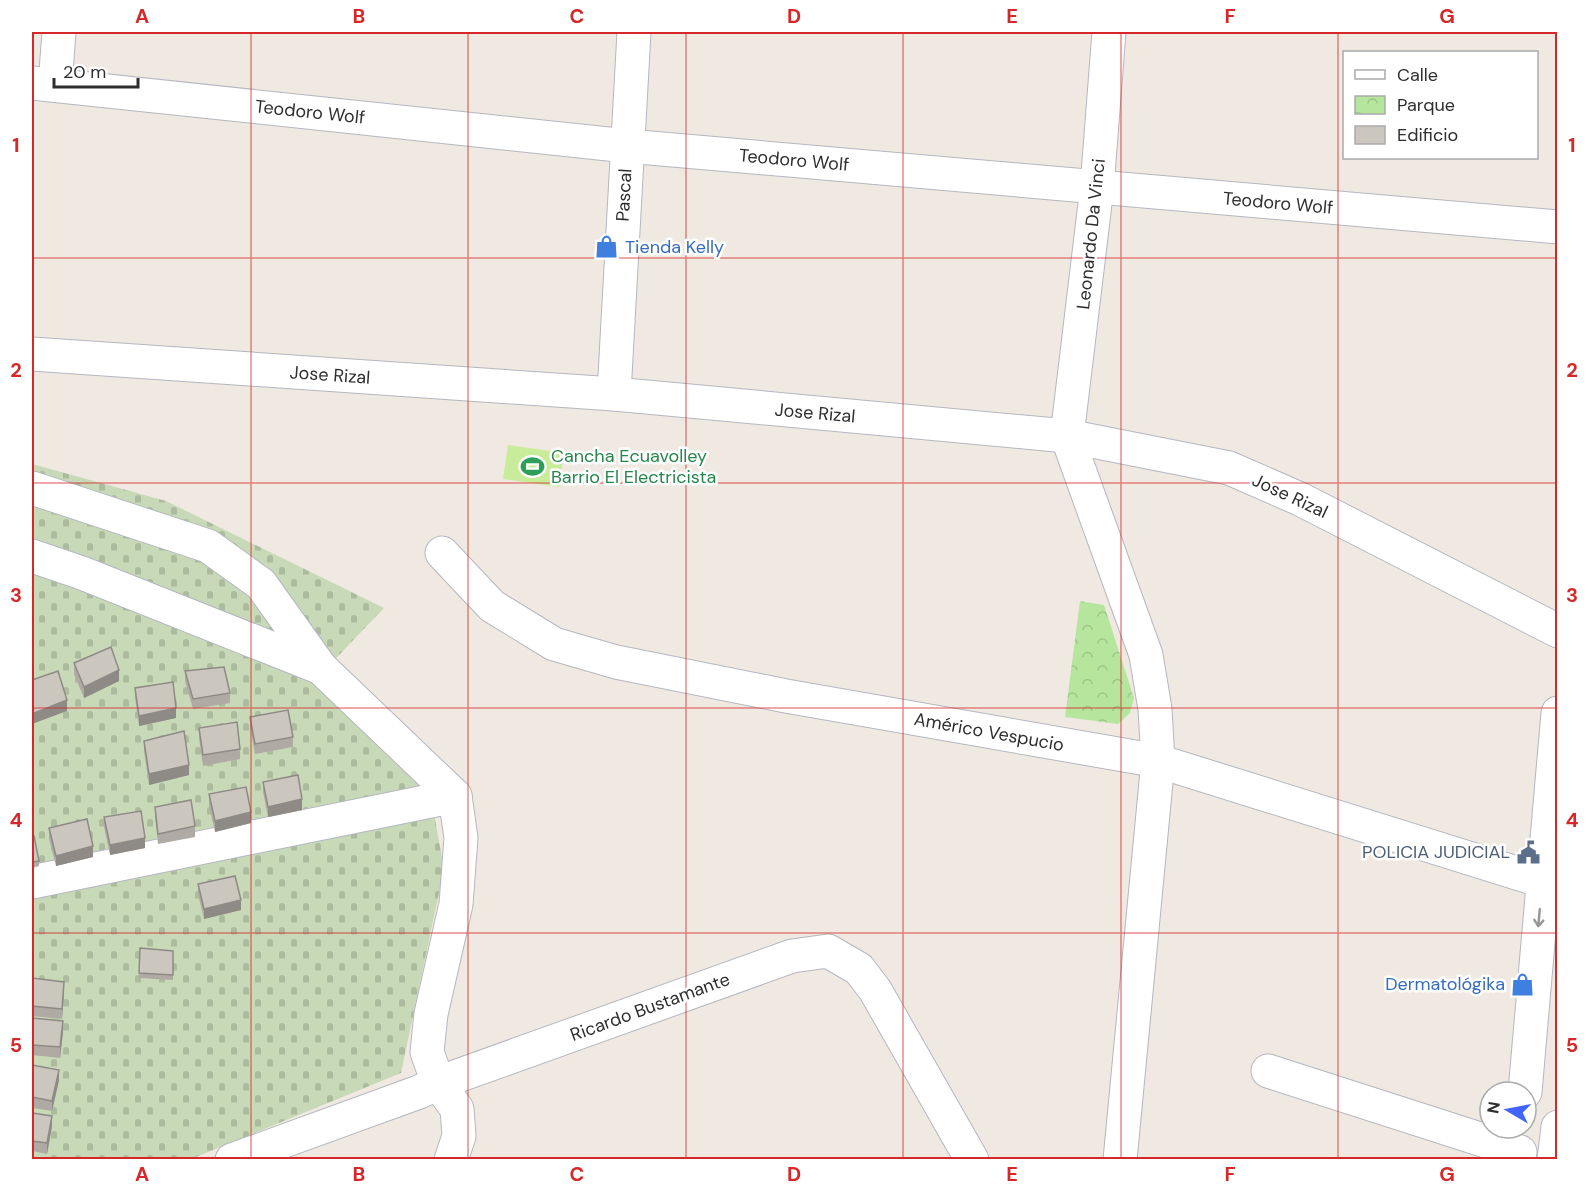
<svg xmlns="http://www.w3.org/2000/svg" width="1589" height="1191" font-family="'DM Sans',sans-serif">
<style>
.cemetery{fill:url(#cemetery-stones)}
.park{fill:url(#park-crowns)}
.pitch{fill:#c9ec9a}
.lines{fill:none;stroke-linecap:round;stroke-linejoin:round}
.minor-casing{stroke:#b4b7c1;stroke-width:35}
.minor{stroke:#fff;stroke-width:33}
.wall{fill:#afaba4}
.shaded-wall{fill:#8e8b86}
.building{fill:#cbc7bf;stroke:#8e8b86;stroke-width:1.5}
.oneway{stroke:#969696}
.grid{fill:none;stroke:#d62828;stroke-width:1.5;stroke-opacity:0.55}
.labels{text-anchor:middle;stroke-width:5;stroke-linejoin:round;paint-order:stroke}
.street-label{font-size:18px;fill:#2e2e2e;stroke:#fff}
.shop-label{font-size:18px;fill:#366cbe;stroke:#fff;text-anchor:start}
.leisure-label{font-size:18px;fill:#27864d;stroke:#fff;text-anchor:start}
.service-label{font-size:18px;fill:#4e5e75;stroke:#fff;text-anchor:end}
.neatline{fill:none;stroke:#d62828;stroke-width:2}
.grid-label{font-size:20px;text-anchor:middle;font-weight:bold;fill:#d62828}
</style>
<defs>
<pattern id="cemetery-stones" width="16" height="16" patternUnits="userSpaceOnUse" patternTransform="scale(1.5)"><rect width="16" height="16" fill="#c8d9b8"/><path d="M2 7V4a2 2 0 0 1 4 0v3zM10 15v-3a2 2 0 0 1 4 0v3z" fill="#acbb9e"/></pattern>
<pattern id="park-crowns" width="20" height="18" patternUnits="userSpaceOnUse" patternTransform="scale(1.5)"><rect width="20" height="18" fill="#b6e59e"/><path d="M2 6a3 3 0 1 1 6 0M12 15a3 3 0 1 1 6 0" fill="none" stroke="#9dc588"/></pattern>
</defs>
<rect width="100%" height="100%" fill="#efe9e1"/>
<path class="cemetery" d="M 32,464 L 166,501 L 384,608 L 316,679 L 427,775 L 444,869 L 401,1073 L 191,1159 L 32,1159 Z"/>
<path class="park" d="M 1080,601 L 1104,605 L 1134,698 L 1130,713 L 1118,724 L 1065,717 Z"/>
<path class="pitch" d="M 508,445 L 564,453 L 559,487 L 503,479 Z"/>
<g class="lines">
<defs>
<g id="minor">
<path d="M 1109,32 L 1097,187 L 1067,436 L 1146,655 L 1155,709 L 1158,761 L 1120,1160"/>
<path d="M 32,83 L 627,146 L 1558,227"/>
<path d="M 55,85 L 59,32"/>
<path d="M 32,354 L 614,394 L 1067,436 L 1229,468 L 1300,499 L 1558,631"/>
<path d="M 614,394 L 634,32"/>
<path d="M 32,488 L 208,546 L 261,584 L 321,668"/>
<path d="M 442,553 L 492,606 L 554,644 L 616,662 L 786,696 L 1158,761 L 1558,886"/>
<path d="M 32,556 L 82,573 L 321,668 L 455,796 L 461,838 L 456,904 L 431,1014 L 427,1052 L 438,1083 L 457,1109 L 459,1136 L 451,1160"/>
<path d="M 32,882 L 455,796"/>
<path d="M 1268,1071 L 1520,1152"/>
<path d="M 1525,1092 L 1558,713"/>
<path d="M 232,1160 L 419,1092 L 438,1083 L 792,956 L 828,951 L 859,969 L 875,990 L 972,1160"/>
<path d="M 1554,1160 L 1558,1127"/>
</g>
</defs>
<use href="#minor" class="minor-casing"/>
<use href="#minor" class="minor"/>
</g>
<g class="wall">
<path d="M 74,663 L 119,681 L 84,698 L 74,674 Z"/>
<path d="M 185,671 L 230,693 L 230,703 L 193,709 L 185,681 Z"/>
<path d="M 135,688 L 176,718 L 139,726 L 135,698 Z"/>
<path d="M 250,717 L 293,737 L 293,747 L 255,754 L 250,727 Z"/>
<path d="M 199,728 L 240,749 L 240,759 L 203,766 L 199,738 Z"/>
<path d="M 144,741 L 189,775 L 149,785 L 144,751 Z"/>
<path d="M 263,782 L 302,810 L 268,817 L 263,792 Z"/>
<path d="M 209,794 L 251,823 L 215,832 L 209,805 Z"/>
<path d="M 155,807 L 195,826 L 195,837 L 158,844 L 155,817 Z"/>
<path d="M 104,817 L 145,848 L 110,855 L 104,827 Z"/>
<path d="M 49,828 L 93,857 L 56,866 L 49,839 Z"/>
<path d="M 32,836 L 39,861 L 39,866 L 32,868 Z"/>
<path d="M 198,884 L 241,910 L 204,919 L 198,894 Z"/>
<path d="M 140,948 L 173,951 L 173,980 L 139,978 Z"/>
<path d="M 32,978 L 64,992 L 62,1019 L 32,1016 Z"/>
<path d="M 32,1018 L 63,1032 L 60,1058 L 32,1055 Z"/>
<path d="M 32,1065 L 59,1080 L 52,1111 L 32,1108 Z"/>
<path d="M 32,1113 L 52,1126 L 47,1154 L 32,1151 Z"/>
</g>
<g class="shaded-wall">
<path d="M 119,670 L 119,681 L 84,698 L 84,687 Z"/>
<path d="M 67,700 L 67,711 L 32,724 L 32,714 Z"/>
<path d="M 176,708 L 176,718 L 139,726 L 139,716 Z"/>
<path d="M 189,765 L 189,775 L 149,785 L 149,774 Z"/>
<path d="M 302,799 L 302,810 L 268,817 L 268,807 Z"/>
<path d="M 251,812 L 251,823 L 215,832 L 215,821 Z"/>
<path d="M 145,838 L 145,848 L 110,855 L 110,845 Z"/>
<path d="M 93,846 L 93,857 L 56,866 L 56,856 Z"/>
<path d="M 241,900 L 241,910 L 204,919 L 204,909 Z"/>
<path d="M 64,982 L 64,992 L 62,1019 L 62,1009 Z"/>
<path d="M 63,1021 L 63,1032 L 60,1058 L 60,1047 Z"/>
<path d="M 59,1070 L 59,1080 L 52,1111 L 52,1101 Z"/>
<path d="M 52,1116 L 52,1126 L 47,1154 L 47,1143 Z"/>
</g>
<g class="building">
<path d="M 111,647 L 119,670 L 84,687 L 74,663 Z"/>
<path d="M 224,667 L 230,693 L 193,699 L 185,671 Z"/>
<path d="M 58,671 L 67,700 L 32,714 L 32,680 Z"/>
<path d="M 173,682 L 176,708 L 139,716 L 135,688 Z"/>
<path d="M 288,710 L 293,737 L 255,744 L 250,717 Z"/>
<path d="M 237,722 L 240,749 L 203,755 L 199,728 Z"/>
<path d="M 184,731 L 189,765 L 149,774 L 144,741 Z"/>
<path d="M 298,775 L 302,799 L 268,807 L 263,782 Z"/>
<path d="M 246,787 L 251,812 L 215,821 L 209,794 Z"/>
<path d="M 191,800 L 195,826 L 158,834 L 155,807 Z"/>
<path d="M 141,811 L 145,838 L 110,845 L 104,817 Z"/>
<path d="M 87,819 L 93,846 L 56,856 L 49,828 Z"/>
<path d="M 32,836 L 34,836 L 39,861 L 32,862 Z"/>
<path d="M 235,876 L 241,900 L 204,909 L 198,884 Z"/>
<path d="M 140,948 L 173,951 L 173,975 L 139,973 Z"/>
<path d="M 32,978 L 64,982 L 62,1009 L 32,1006 Z"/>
<path d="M 32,1018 L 63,1021 L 60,1047 L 32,1045 Z"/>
<path d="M 32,1065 L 59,1070 L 52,1101 L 32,1097 Z"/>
<path d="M 32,1113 L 52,1116 L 47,1143 L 32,1141 Z"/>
</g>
<defs><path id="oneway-shaft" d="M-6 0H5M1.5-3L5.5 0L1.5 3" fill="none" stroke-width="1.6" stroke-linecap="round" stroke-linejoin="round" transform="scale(1.5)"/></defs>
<use class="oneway" href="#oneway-shaft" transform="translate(1539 918) rotate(95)"/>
<path class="grid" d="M 251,32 L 251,1160M 468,32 L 468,1160M 686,32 L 686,1160M 903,32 L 903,1160M 1121,32 L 1121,1160M 1338,32 L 1338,1160M 32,258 L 1558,258M 32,483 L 1558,483M 32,708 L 1558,708M 32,933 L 1558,933"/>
<defs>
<symbol id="shop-bare" viewBox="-9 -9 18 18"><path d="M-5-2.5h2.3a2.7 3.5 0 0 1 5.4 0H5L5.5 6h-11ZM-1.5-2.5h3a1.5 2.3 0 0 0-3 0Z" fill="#3f7fe0" stroke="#fff" stroke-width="2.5" paint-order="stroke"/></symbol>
<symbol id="stadium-bare" viewBox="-9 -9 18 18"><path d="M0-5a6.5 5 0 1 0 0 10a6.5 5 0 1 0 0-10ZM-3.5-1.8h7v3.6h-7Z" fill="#2e9e5b" stroke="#fff" stroke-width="2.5" paint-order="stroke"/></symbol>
<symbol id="civic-bare" viewBox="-9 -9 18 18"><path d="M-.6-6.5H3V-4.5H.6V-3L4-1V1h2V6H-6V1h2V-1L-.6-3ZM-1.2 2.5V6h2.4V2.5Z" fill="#5c6f8a" stroke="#fff" stroke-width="2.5" paint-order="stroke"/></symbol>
</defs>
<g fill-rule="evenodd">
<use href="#shop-bare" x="590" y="230" width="33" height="33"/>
<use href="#stadium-bare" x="516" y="450" width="33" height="33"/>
<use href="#civic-bare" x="1512" y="836" width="33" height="33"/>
<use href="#shop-bare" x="1506" y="968" width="33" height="33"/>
</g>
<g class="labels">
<g class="street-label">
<text transform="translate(310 112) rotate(6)" y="6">Teodoro Wolf</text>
<text transform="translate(794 160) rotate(5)" y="6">Teodoro Wolf</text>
<text transform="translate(624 195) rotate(-87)" y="6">Pascal</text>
<text transform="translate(1278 203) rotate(5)" y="6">Teodoro Wolf</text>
<text transform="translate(1091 234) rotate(-84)" y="6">Leonardo Da Vinci</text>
<text transform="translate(330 375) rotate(4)" y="6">Jose Rizal</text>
<text transform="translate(815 413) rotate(5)" y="6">Jose Rizal</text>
<text transform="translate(1290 496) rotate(25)" y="6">Jose Rizal</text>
<text transform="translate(989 732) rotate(10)" y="6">Américo Vespucio</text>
<text transform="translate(650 1007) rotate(-20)" y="6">Ricardo Bustamante</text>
</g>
<g class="shop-label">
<text x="625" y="253">Tienda Kelly</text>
<text x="1505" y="990" text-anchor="end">Dermatológika</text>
</g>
<g class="leisure-label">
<text x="551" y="462">Cancha Ecuavolley<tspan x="551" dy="21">Barrio El Electricista</tspan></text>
</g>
<g class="service-label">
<text x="1510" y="858">POLICIA JUDICIAL</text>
</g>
</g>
<rect width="1589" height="1191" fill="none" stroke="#ffffff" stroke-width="66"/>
<rect x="1343" y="51" width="195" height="108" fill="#ffffff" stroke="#ababab" stroke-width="1.5"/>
<rect x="1355" y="70" width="30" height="9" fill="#ffffff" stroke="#ababab" stroke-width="1.5"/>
<text x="1397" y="81" font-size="18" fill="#2e2e2e">Calle</text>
<rect x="1355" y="96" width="30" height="18" fill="url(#park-crowns)" stroke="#ababab" stroke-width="1.5"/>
<text x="1397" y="111" font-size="18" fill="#2e2e2e">Parque</text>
<rect x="1355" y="126" width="30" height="18" fill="#cbc7bf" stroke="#ababab" stroke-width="1.5"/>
<text x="1397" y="141" font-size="18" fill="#2e2e2e">Edificio</text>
<g transform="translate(1508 1110) rotate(280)"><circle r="28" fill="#ffffff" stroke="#ababab" stroke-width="1.5"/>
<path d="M0-4.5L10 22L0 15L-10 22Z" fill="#4264fb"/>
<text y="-9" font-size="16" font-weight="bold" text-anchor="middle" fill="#2e2e2e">N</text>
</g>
<path d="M54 78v9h84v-9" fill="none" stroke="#2e2e2e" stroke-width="3"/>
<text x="63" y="78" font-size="18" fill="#2e2e2e" stroke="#ffffff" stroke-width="4.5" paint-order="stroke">20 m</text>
<rect x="33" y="33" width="1523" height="1125" class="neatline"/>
<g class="grid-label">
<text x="142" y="23">A</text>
<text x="359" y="23">B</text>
<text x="577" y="23">C</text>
<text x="794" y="23">D</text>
<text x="1012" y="23">E</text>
<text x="1230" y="23">F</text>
<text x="1447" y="23">G</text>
<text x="16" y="152">1</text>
<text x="1572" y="152">1</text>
<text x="16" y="377">2</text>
<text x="1572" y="377">2</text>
<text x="16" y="602">3</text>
<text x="1572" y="602">3</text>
<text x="16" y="827">4</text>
<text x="1572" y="827">4</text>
<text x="16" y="1052">5</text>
<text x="1572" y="1052">5</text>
<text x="142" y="1181">A</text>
<text x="359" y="1181">B</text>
<text x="577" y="1181">C</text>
<text x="794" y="1181">D</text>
<text x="1012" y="1181">E</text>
<text x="1230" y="1181">F</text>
<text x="1447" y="1181">G</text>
</g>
</svg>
